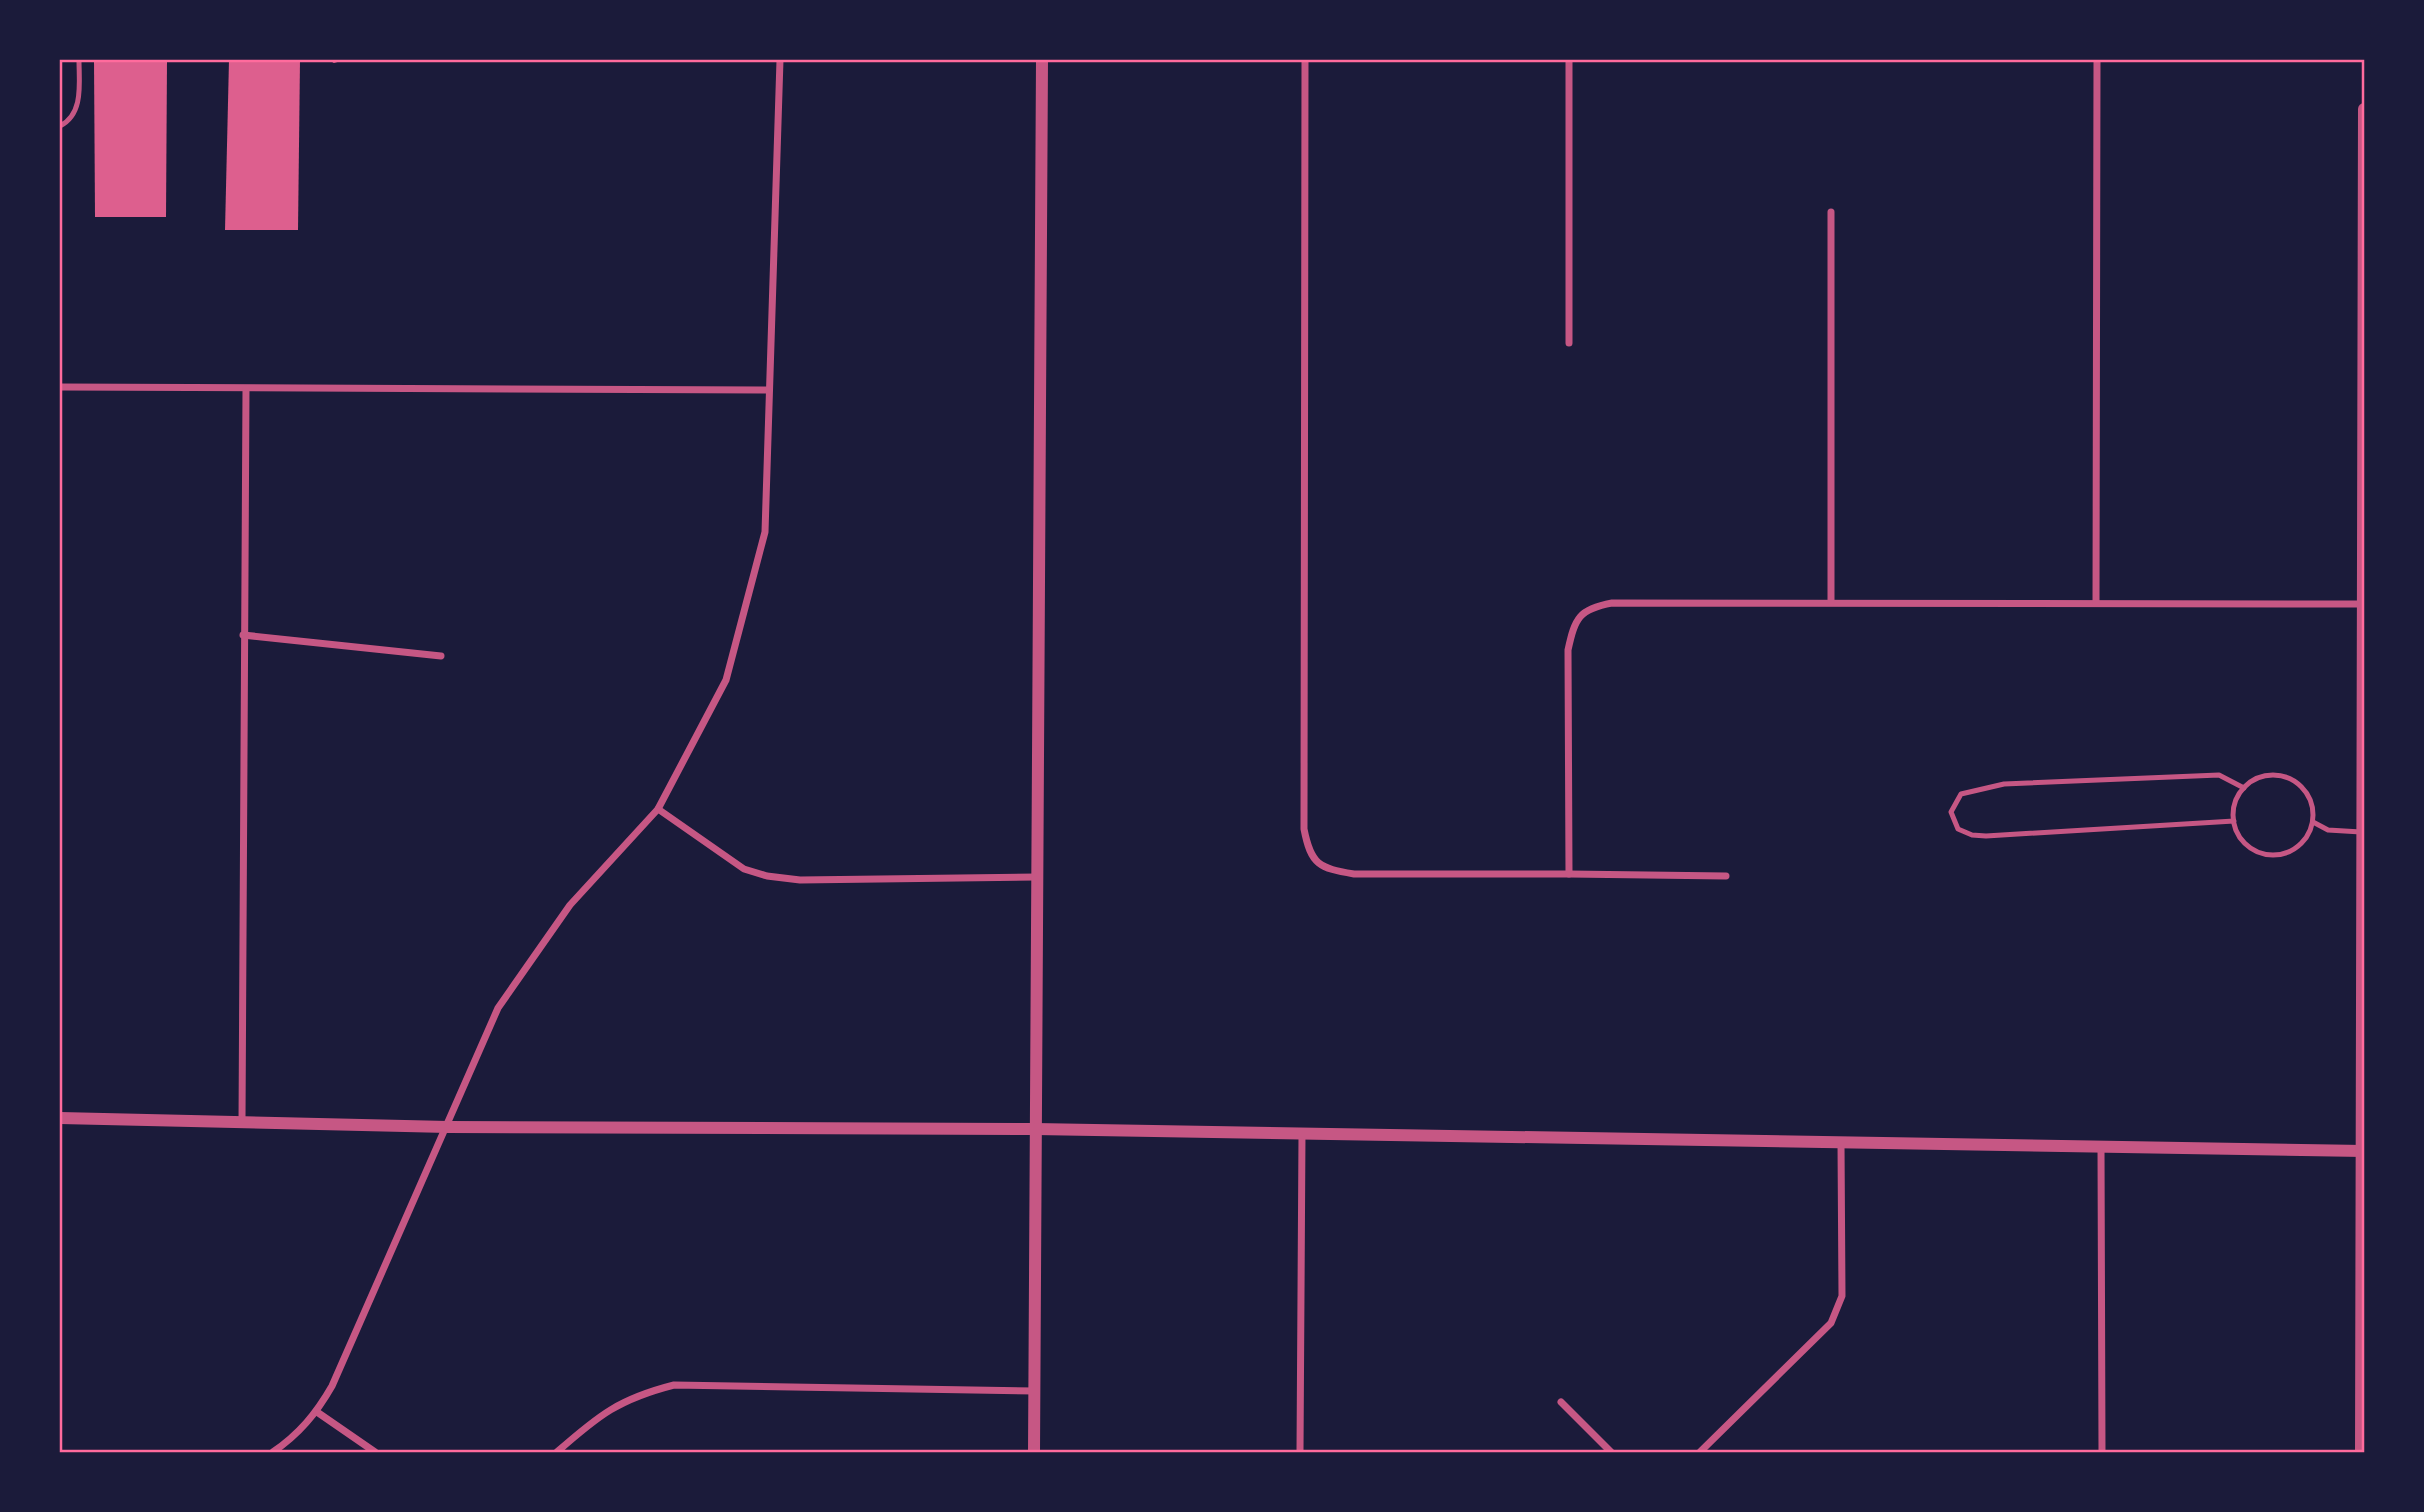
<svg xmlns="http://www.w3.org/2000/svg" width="2424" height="1512" font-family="Lato,sans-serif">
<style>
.building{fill:#dd5f8e}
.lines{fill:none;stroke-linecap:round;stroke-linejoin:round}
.path{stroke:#ff6b9d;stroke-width:3.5}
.service{stroke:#c65784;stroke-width:5}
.minor{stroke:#c65784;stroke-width:7}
.tertiary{stroke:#c65784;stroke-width:12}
.neatline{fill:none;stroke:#ff6b9d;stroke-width:2.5}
</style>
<rect width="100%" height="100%" fill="#1b1b3a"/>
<g class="building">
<path d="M 94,60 L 167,60 L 166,217 L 95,217 Z"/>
<path d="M 229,60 L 300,60 L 298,230 L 225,230 Z"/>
</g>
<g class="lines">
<g class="path">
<path d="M 591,60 L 711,60"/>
<path d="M 334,61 L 338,60"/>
</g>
<g class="service">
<path d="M 60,126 C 84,114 79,83 79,60"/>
<circle cx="2273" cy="815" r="40"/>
<path d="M 2234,821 L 1986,836 L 1972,835 L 1958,829 L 1951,812 L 1961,794 L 2004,784 L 2219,775 L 2244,788"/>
<path d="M 2313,822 L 2328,830 L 2361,832"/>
</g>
<g class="minor">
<path d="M 1305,60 L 1304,829 C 1311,865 1319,868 1354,874 L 1569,874 L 1568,650 C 1575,618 1579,609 1612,603 L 2362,604"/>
<path d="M 1569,60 L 1569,343"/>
<path d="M 1831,212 L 1831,602"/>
<path d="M 60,387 L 769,390"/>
<path d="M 2096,603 L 2097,60"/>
<path d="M 243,635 L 441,656"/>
<path d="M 658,809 L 744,869 L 767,876 L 800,880 L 1036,877"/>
<path d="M 1569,874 L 1726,876"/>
<path d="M 242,1122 L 246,389"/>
<path d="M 2101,1147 L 2102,1452"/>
<path d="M 1561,1402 L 1611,1452"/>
<path d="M 317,1412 L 375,1452"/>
<path d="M 273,1452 C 299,1434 316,1414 332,1386 L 498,1008 L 570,905 L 658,809 L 726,680 L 765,532 L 780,60"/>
<path d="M 557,1452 C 599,1415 619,1399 674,1385 L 1035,1391"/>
<path d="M 1300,1452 L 1302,1134"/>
<path d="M 1700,1452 L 1831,1323 L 1842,1296 L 1841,1143"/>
</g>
<g class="tertiary">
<path d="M 60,1118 L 448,1127 L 1035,1129 L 2364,1151"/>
<path d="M 1034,1452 L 1042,60"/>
<path d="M 2361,1452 L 2364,109"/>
</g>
</g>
<rect width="2424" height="1512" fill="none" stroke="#1b1b3a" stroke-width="122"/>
<rect x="61" y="61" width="2302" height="1390" class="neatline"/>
</svg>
